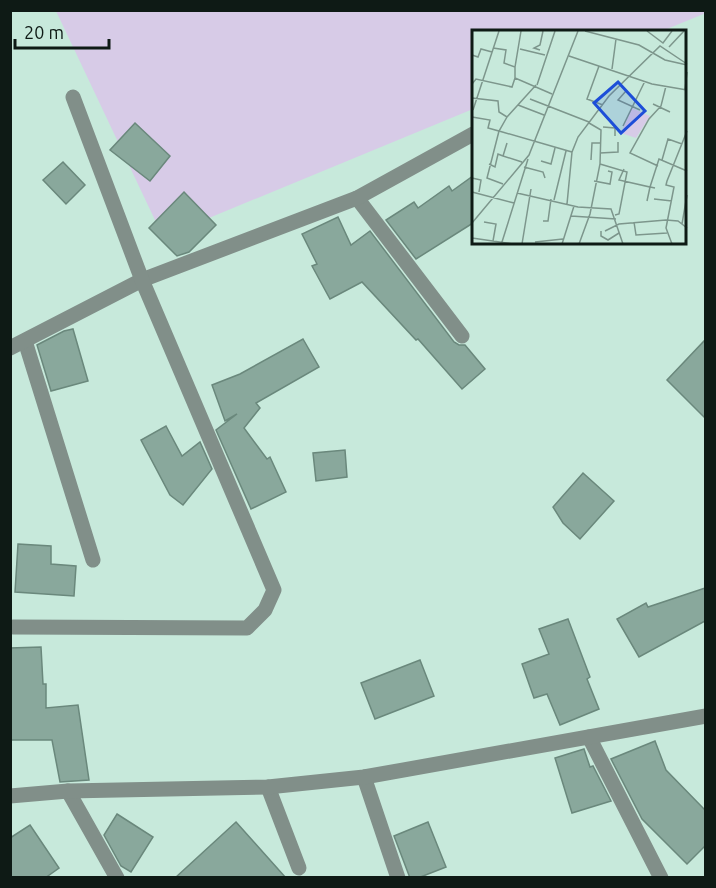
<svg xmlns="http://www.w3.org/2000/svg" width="716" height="888" font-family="Ubuntu,sans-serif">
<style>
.green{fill:#d7cbe7}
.building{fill:#89a89c;stroke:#6a887c;stroke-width:1.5}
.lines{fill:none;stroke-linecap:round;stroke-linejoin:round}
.minor{stroke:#818f89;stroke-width:15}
.tertiary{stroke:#818f89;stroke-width:15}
.inset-road{fill:none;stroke:#7d968c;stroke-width:1.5}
.view{fill:#1d4ed8;fill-opacity:0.15;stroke:#1d4ed8;stroke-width:3}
.inset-edge{fill:none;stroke:#0e1a15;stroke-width:3}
</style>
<rect width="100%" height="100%" fill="#c7e9db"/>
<path class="green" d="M 705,10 L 706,13 L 662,31 L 473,32 L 473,109 L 163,237 L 56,11 Z"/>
<g class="building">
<path d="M 135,123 L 170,156 L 150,181 L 110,150 Z"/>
<path d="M 63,162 L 85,185 L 66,204 L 43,180 Z"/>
<path d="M 473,176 L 473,223 L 416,259 L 386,220 L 414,202 L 418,208 L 449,186 L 452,191 Z"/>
<path d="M 184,192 L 216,225 L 189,252 L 177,256 L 149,228 Z"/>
<path d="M 338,217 L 351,245 L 370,231 L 454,342 L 459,345 L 465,345 L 485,369 L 462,389 L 418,339 L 416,340 L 362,282 L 330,299 L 312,266 L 317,264 L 302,234 Z"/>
<path d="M 73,329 L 88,381 L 51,391 L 37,345 L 64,331 Z"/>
<path d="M 303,339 L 319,367 L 256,403 L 260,408 L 244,428 L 267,459 L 270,457 L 286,492 L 251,509 L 216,430 L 237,414 L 225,421 L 212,385 L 240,374 Z"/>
<path d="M 705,340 L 705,418 L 667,380 Z"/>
<path d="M 166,426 L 182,456 L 200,442 L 212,469 L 183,505 L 170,495 L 141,440 Z"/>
<path d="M 345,450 L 347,477 L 316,481 L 313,453 Z"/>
<path d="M 583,473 L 614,501 L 580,539 L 563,523 L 553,507 Z"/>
<path d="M 18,544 L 51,546 L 51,564 L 76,566 L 74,596 L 15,592 Z"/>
<path d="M 705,588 L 705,621 L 639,657 L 617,619 L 646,603 L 648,607 Z"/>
<path d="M 568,619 L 590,677 L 587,679 L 599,709 L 560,725 L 547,694 L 534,698 L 522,664 L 549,654 L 539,629 Z"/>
<path d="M 41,647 L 43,684 L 46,684 L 46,708 L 78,705 L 89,780 L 60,782 L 52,740 L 10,740 L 10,648 Z"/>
<path d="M 420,660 L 434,696 L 375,719 L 361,683 Z"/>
<path d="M 655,741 L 666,770 L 705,810 L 705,846 L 687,864 L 642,819 L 611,759 Z"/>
<path d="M 584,749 L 590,767 L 593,766 L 611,801 L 572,813 L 555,758 Z"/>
<path d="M 117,814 L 153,837 L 131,872 L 121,866 L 104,835 Z"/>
<path d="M 236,822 L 286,878 L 175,878 Z"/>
<path d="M 428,822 L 446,867 L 418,878 L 410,878 L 394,836 Z"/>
<path d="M 30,825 L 59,868 L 45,878 L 10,878 L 10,838 Z"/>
</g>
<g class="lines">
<g class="minor">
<path d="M 357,198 L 462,336"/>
<path d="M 25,341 L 93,560"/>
<path d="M 10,348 L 142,280 L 357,198 L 473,134"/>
<path d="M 13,627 L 247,628 L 265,610 L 274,590 L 142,280 L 73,97"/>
<path d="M 589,737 L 661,878"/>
<path d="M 364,777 L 398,878"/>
<path d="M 268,787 L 299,868"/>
<path d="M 68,791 L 117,878"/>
</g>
<path class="tertiary" d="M 10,796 L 68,791 L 268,787 L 364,777 L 706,716"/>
</g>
<g transform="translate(472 30)">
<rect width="214" height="214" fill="#c7e9db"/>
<path d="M 160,78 L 178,86 L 164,108 L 149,103 Z" fill="#d7cbe7"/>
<path class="inset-road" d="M 113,1 L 167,15 L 193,30 L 215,35M 175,1 L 191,13 L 200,1M 197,17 L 212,1M 21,18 L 34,20 L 32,33 L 43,37 L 43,48 L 80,64M 48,19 L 73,25M 68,20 L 62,18 L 68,15 L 71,1M 0,25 L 6,27 L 9,19 L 20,22M 97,26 L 180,54 L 215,60M 127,36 L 115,69 L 131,75M 43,37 L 49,1M 140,39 L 144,9M 0,54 L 4,49 L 40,57 L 43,48M 65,55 L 83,1M 213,60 L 215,42M 154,61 L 146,70 L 168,80M 0,68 L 26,71 L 27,82 L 35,87 L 64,55M 58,69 L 117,92M 181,74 L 198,82M 46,75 L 72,85M 1,80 L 27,1M 0,87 L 18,90 L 16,98 L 27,101 L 35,87M 151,96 L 173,51M 131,97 L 143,98 L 143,106M 35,113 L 31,126 L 50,132M 128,123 L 146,122 L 146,112M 119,130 L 120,113 L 128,113M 190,130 L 196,109 L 210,114M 69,131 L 79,134 L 83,118M 17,134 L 23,137 L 26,124 L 31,126M 128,134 L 155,142 L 147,184 L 143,185M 186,136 L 158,123 L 177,89 L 189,76 L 194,56M 52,137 L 71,142 L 73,148M 152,139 L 147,150 L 178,157 L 187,129 L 215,141M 0,148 L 9,150 L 7,162M 122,151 L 138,154 L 140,142 L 136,141M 31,154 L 15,148 L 27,101 L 100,122 L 106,107 L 137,66 L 188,16 L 215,34M 0,162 L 42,173M 45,163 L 106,177 L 139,179 L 151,214M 182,169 L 200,171M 82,170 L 94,121M 175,171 L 178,157 L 183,158M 95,174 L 100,122M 99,186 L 144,189M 71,191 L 76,191 L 79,169M 12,192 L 24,194 L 21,211M 162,192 L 164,205 L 195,203M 0,193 L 57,125 L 106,1M 210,194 L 215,165M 129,201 L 129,206 L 136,210 L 147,203M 133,201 L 147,194 L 194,190 L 206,191 L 215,198M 0,208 L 41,214M 30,212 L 56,129M 63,212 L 91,209M 50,214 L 59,159M 90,214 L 102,176M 107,214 L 118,184 L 128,134 L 129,100 L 117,93M 200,214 L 194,198 L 202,157 L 194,155 L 195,151 L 215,101"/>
<path class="view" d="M 146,52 L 173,81 L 149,103 L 122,73 Z"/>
<rect width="214" height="214" class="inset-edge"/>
</g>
<rect width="716" height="888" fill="none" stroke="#0e1a15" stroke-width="24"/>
<path d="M15 39v9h94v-9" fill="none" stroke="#0e1a15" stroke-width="3"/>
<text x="24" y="39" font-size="18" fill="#0e1a15" stroke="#c7e9db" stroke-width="4.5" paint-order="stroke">20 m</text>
</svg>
